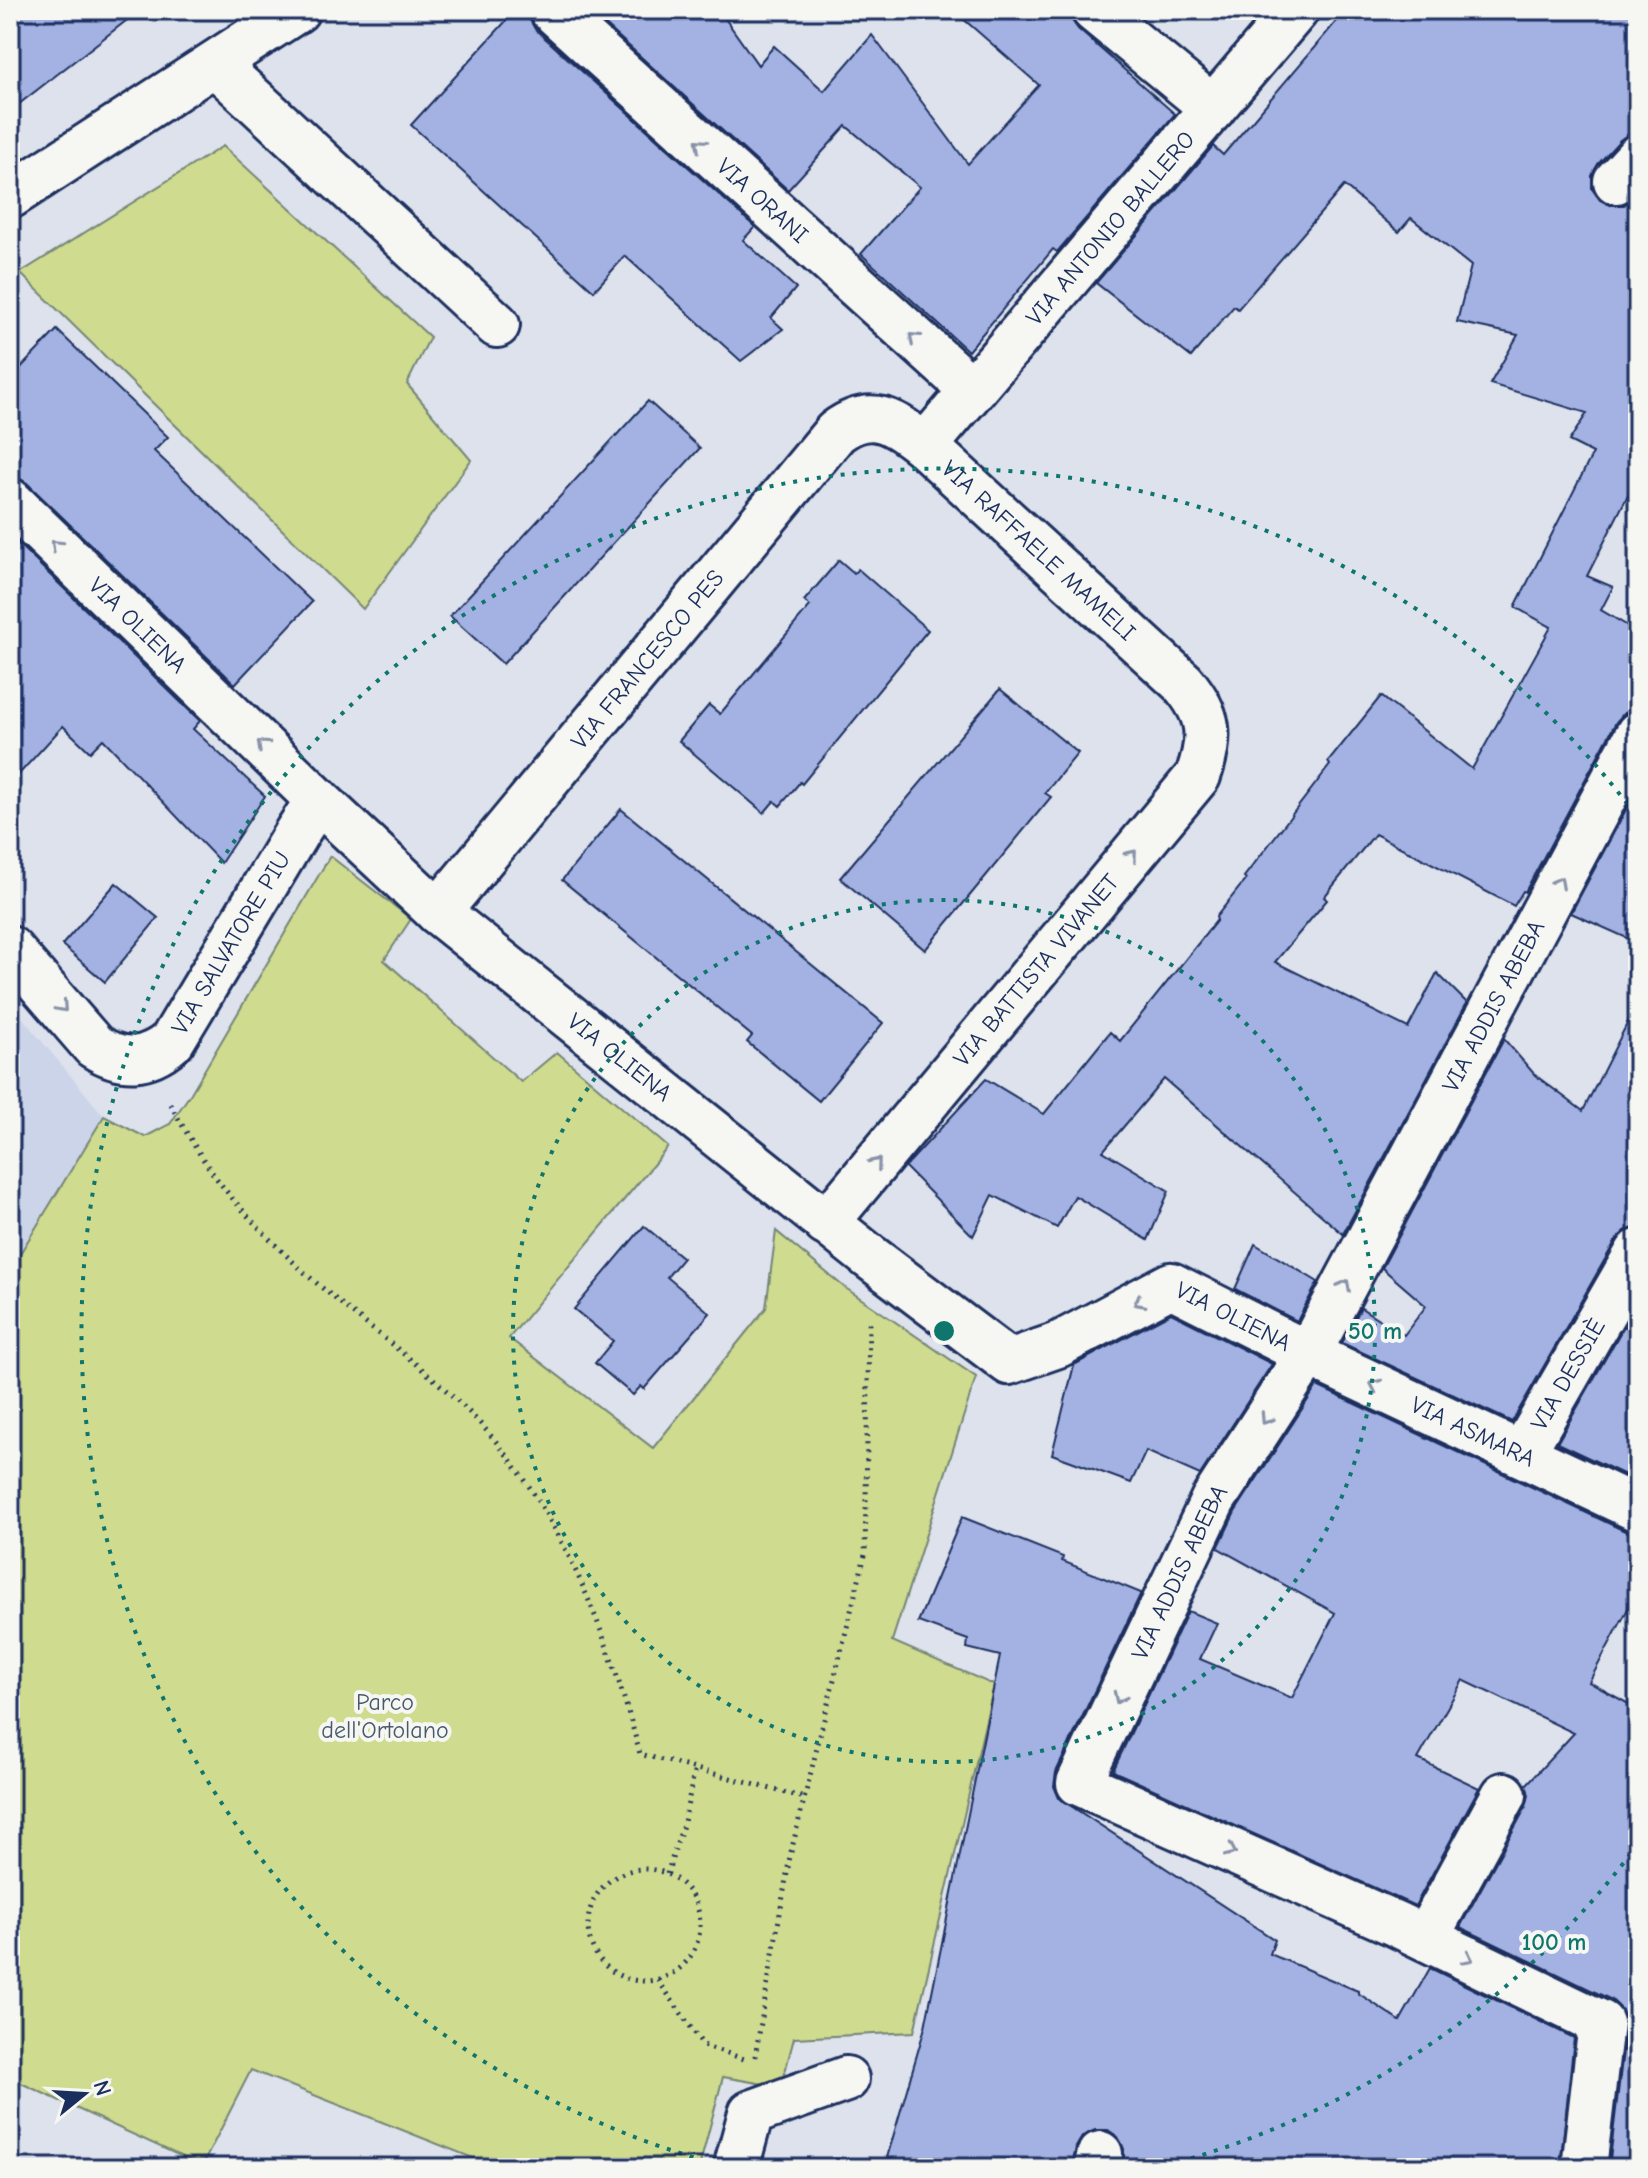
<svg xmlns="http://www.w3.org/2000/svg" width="1648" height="2178" font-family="'Comic Neue',sans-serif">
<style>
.built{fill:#ccd4ea}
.green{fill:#cfdb8e;stroke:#758576;stroke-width:2}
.building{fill:#a3b2e2;stroke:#1b2f5e;stroke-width:2}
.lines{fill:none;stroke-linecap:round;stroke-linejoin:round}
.minor-casing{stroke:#1b2f5e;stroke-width:50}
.path{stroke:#1b2f5e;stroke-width:5;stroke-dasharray:2 6;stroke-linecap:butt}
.minor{stroke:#f6f6f2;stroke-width:44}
.oneway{stroke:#8892a8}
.ring{fill:none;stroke:#0f766e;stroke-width:4;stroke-dasharray:4 8}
.labels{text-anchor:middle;stroke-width:8;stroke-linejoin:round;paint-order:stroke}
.street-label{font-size:24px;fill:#1b2f5e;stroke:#f6f6f2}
.park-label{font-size:24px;fill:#485a6a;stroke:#f6f6f2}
.centre{fill:#0f766e;stroke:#f6f6f2;stroke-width:4}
.ring-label{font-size:24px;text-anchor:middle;font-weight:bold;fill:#0f766e;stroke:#f6f6f2;stroke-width:8;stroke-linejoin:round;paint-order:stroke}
</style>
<rect width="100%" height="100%" fill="#dde2ed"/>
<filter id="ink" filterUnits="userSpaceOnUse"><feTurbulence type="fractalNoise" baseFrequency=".0125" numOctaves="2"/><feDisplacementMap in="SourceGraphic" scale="16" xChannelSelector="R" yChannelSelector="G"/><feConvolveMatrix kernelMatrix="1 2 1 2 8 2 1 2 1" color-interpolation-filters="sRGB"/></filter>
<g filter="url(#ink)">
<path class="built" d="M 10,1003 L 104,1116 L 10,1270 Z"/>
<g class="green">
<path d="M 223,146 L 430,337 L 407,384 L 471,460 L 363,609 L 20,273 Z"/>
<path d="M 330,856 L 411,919 L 384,960 L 521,1082 L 557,1052 L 668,1147 L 509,1338 L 653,1448 L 766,1308 L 776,1231 L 844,1287 L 976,1377 L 892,1641 L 994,1685 L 914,2032 L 794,2038 L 781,2087 L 723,2077 L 699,2168 L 498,2168 L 251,2070 L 202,2166 L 10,2078 L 10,1270 L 104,1116 L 145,1137 L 170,1124 L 191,1093 Z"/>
</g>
<g class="building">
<path d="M 10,10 L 140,10 L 10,111 Z"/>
<path d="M 516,10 L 528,10 L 529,18 L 535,29 L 755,227 L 743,240 L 796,288 L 771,318 L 783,329 L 741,361 L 625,256 L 594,291 L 411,125 Z"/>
<path d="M 589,10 L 719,10 L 758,65 L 774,46 L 824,91 L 872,35 L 968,164 L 1039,85 L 953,10 L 1070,10 L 1071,19 L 1078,29 L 1175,114 L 1057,252 L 1053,249 L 968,351 L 861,254 L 920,187 L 846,126 L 788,190 Z"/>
<path d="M 1346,10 L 1638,10 L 1638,133 L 1630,133 L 1620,140 L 1598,164 L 1592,176 L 1592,189 L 1600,200 L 1610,205 L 1624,205 L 1638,194 L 1638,475 L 1587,576 L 1613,587 L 1601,610 L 1638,632 L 1638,702 L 1633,710 L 1624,713 L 1616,722 L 1525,892 L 1523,891 L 1514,906 L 1375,834 L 1324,897 L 1327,900 L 1275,962 L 1408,1028 L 1437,973 L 1467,1003 L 1343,1234 L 1164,1079 L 1103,1151 L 1169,1191 L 1148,1240 L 1075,1196 L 1057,1228 L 993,1195 L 973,1236 L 905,1167 L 986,1079 L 1044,1114 L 1110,1032 L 1120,1041 L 1217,920 L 1216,917 L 1246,879 L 1244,877 L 1330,765 L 1328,762 L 1381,696 L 1472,769 L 1551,627 L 1515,607 L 1593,453 L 1569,441 L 1587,413 L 1490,384 L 1518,335 L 1457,322 L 1471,266 L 1411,218 L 1399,232 L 1344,186 L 1238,309 L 1234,306 L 1191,357 L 1096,283 L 1213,146 L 1223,155 Z"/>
<path d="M 57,330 L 168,437 L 154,451 L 312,602 L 235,684 L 27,483 L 17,477 L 10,477 L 10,379 Z"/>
<path d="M 648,401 L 700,448 L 503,664 L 450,616 Z"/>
<path d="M 10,536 L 200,721 L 193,729 L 265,796 L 221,863 L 103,739 L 90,752 L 63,726 L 10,784 Z"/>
<path d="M 839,560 L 854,573 L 858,569 L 928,630 L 802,784 L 800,782 L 780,806 L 774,801 L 764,813 L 679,741 L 709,705 L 720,714 L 810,606 L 804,601 Z"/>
<path d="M 1000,689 L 1078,753 L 1045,793 L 1051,797 L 925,950 L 840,878 Z"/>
<path d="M 1638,787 L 1638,943 L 1571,913 Z"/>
<path d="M 621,809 L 883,1023 L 819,1101 L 747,1042 L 752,1036 L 562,880 Z"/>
<path d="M 116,883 L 158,918 L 105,982 L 62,945 Z"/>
<path d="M 1638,1002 L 1638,1227 L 1625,1231 L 1616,1240 L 1512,1422 L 1342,1343 L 1361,1308 L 1404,1335 L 1426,1306 L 1382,1268 L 1504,1039 L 1535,1075 L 1583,1111 Z"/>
<path d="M 644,1226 L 683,1258 L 667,1277 L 710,1313 L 644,1389 L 641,1386 L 633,1395 L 595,1363 L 613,1341 L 574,1309 Z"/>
<path d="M 1255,1244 L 1318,1282 L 1297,1321 L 1235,1289 Z"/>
<path d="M 1171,1313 L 1272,1364 L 1200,1475 L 1146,1451 L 1131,1483 L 1052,1454 L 1074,1365 Z"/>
<path d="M 1624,1326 L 1638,1333 L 1638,1481 L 1557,1443 Z"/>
<path d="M 1317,1386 L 1627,1532 L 1638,1534 L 1638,1590 L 1589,1682 L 1638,1709 L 1638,2137 L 1627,2168 L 1609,2168 L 1626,2026 L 1622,2010 L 1612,2000 L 1460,1927 L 1526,1807 L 1529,1795 L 1526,1785 L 1574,1733 L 1463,1680 L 1418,1759 L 1479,1788 L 1415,1906 L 1113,1771 L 1188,1611 L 1217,1623 L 1200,1659 L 1292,1698 L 1335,1613 L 1218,1548 L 1235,1512 Z"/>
<path d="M 962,1517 L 1063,1557 L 1062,1561 L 1141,1593 L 1056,1772 L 1054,1786 L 1059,1798 L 1275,1940 L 1270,1954 L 1358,1991 L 1358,1993 L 1400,2021 L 1430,1968 L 1574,2038 L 1560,2168 L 1122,2168 L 1124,2149 L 1118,2137 L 1108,2130 L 1095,2130 L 1082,2137 L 1076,2147 L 1072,2168 L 884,2168 L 925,2027 L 1000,1656 L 967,1648 L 968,1640 L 918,1622 Z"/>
</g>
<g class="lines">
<defs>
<g id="minor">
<path id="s1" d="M 552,10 L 972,390"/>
<path d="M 1094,10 L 1213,108"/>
<path d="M 215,64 L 497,325"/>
<path d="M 1616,181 L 1638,157"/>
<path d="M 10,196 L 297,10"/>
<path id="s2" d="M 925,446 L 1296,10"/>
<path id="s3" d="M 10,501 L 318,800 L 438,912 L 870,1257 L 1009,1362 L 1058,1345 L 1171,1285 L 1308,1354 L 1638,1509"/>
<path id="s4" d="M 438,912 L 836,432 C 872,405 894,422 925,446 L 1183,683 C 1210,715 1212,736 1198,776 L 826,1223"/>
<path id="s5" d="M 10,949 L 94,1046 C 122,1064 147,1063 172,1041 L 297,832 L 318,800"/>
<path id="s6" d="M 1522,1454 L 1638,1252"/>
<path d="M 1426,1938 L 1504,1795"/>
<path d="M 736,2168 L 751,2113 L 846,2079"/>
<path d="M 1096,2168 L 1100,2154"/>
<path id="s7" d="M 1584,2168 L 1601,2023 L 1396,1924 L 1079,1783 L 1213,1500 L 1308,1354 L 1638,734"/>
</g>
</defs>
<use href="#minor" class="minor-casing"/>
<g class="path">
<path d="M 170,1104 C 189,1137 209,1172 234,1200 C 257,1228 292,1262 320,1286 C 369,1328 422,1365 468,1411 C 558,1500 608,1634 640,1754 L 805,1798"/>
<circle cx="644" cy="1925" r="56"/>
<path d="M 667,1874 L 684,1822 L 695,1768"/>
<path d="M 658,1980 L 703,2045 L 744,2059"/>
<path d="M 755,2057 L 790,1856 L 865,1555 L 869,1323"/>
</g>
<use href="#minor" class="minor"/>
</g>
<defs><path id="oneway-chevron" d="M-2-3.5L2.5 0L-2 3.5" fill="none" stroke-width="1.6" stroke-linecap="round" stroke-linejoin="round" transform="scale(2)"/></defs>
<g class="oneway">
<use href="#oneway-chevron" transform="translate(700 144) rotate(-138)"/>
<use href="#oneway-chevron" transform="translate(914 338) rotate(-138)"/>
<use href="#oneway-chevron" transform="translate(56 545) rotate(-136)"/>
<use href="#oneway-chevron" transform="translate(262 745) rotate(-136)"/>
<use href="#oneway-chevron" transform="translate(1132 855) rotate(-50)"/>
<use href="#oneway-chevron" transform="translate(1559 882) rotate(-62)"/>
<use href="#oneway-chevron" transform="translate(62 1007) rotate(48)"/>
<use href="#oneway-chevron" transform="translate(876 1163) rotate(-50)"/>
<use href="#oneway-chevron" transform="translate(1345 1285) rotate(-62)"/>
<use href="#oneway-chevron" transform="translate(1139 1302) rotate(152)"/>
<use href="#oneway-chevron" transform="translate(1375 1385) rotate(-155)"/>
<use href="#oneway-chevron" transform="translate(1266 1419) rotate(123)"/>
<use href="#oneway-chevron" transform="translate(1119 1698) rotate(115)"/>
<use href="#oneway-chevron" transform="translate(1231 1851) rotate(24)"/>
<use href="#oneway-chevron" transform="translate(1468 1958) rotate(26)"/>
</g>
</g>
<g class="ring">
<circle cx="944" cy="1331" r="431"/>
<path d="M1638 1844A863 863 0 0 1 1160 2167M728 2167A863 863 0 1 1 1638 818"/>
</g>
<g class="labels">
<g class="street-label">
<text dy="8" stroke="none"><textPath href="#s1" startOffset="284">VIA ORANI</textPath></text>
<text dy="8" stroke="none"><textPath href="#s2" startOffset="286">VIA ANTONIO BALLERO</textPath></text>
<text dy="8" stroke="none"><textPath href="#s4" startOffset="878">VIA RAFFAELE MAMELI</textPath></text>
<text dy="8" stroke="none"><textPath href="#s3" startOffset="178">VIA OLIENA</textPath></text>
<text dy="8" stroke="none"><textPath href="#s4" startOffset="328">VIA FRANCESCO PES</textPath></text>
<text dy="8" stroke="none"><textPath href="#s5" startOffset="328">VIA SALVATORE PIU</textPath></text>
<text transform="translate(1036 970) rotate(-50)" y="8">VIA BATTISTA VIVANET</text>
<text dy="8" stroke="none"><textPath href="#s7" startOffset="1602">VIA ADDIS ABEBA</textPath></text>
<text dy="8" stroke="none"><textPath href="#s3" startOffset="826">VIA OLIENA</textPath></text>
<text dy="8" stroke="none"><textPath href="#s3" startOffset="1570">VIA OLIENA</textPath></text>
<text dy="8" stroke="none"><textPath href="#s6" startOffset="92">VIA DESSIÈ</textPath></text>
<text dy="8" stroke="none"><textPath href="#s3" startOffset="1836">VIA ASMARA</textPath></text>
<text dy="8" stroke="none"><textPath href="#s7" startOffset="954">VIA ADDIS ABEBA</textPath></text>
</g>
<g class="park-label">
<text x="385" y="1710">Parco<tspan x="385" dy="28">dell'Ortolano</tspan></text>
</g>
</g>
<circle cx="944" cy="1331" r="12" class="centre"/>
<g class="ring-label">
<text x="1375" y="1339">50 m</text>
<text x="1554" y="1950">100 m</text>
</g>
<rect width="1648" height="2178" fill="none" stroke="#f6f6f2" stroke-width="40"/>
<rect x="20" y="20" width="1608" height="2138" fill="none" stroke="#1b2f5e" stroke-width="3" filter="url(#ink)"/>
<g transform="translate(84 2094) rotate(72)" stroke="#f6f6f2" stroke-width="6" paint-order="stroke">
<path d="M0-6L14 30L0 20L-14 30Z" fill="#1b2f5e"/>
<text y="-12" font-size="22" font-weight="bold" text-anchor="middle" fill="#1b2f5e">N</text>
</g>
</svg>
